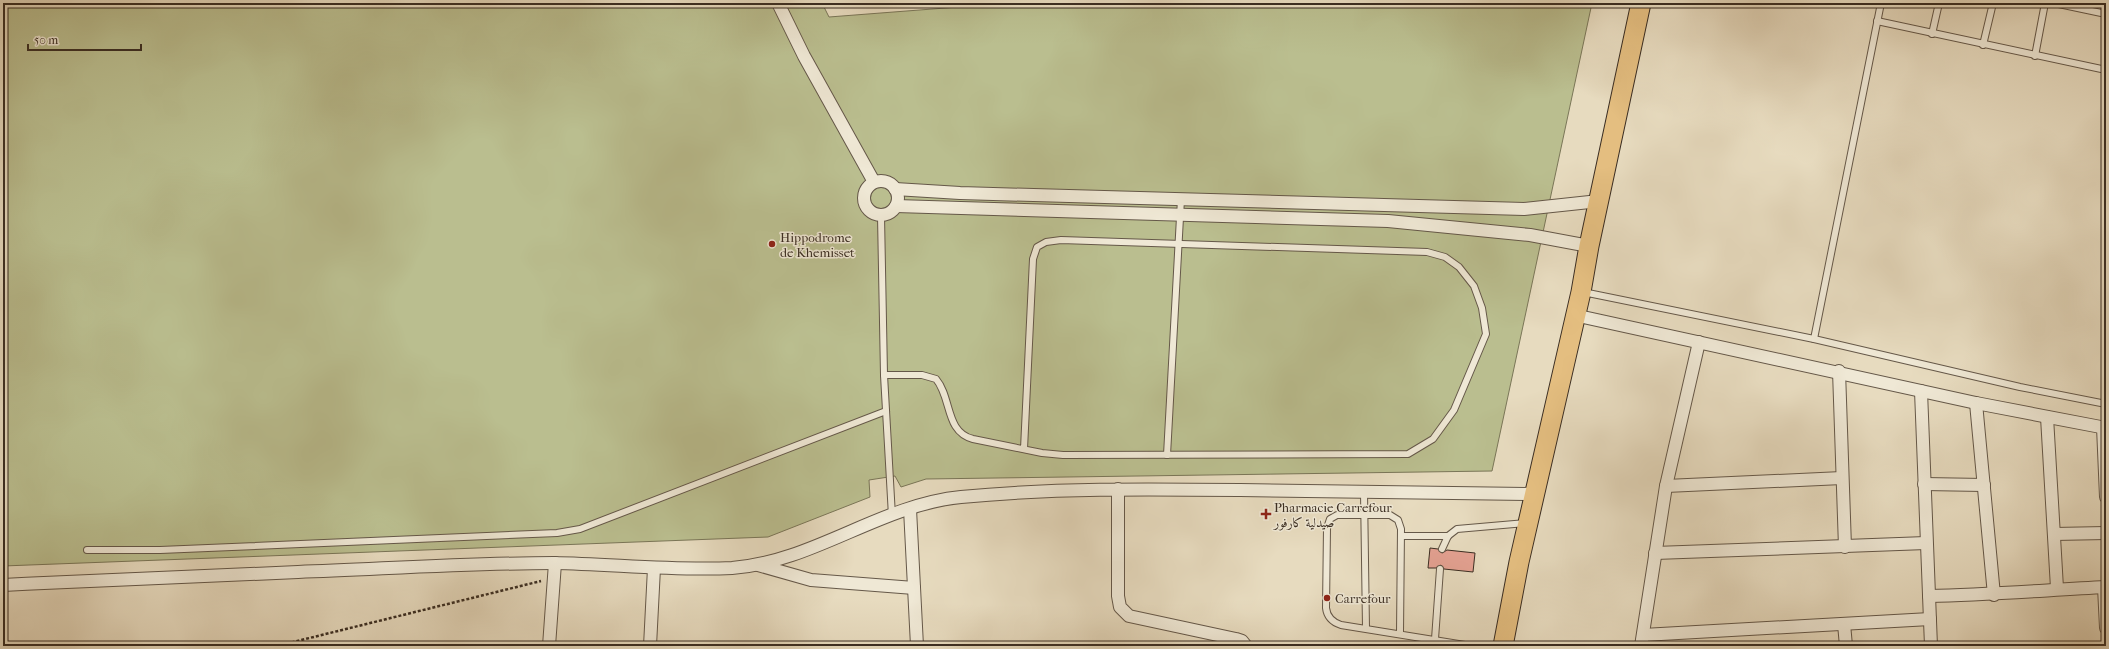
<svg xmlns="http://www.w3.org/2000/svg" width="2109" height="649" font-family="'IM FELL French Canon',Amiri,serif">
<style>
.garden{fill:#babe8f;stroke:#7a7658}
.building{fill:#e5a293;stroke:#3a2d22}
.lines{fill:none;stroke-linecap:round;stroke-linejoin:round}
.lane-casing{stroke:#655849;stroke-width:8}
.street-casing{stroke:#655849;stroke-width:14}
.primary-casing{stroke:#3a2d22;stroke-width:21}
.path{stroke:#3a2d22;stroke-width:2.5;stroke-dasharray:3 2;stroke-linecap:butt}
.lane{stroke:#efe8d5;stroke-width:6}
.street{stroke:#efe8d5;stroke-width:12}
.primary{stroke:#e4be80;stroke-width:19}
.poi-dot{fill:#8f2418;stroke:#efe8d5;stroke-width:1.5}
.labels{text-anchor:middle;stroke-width:3;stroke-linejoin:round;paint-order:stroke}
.poi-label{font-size:13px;fill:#3a2d22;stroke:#efe8d5;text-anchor:start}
</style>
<rect width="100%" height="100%" fill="#e7dbbf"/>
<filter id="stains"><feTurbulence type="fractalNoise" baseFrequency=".005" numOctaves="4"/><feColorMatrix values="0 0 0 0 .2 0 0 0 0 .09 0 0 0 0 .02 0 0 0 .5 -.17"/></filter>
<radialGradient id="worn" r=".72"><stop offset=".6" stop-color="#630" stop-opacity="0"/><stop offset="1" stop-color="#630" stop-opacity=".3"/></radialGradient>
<path class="garden" d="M 3,3 L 822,3 L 829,17 L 1010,3 L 1592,3 L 1492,471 L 926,479 L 901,487 L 895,476 L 869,480 L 870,497 L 768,537 L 3,566 Z"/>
<path class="building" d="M 1430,548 L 1438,549 L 1442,553 L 1447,550 L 1475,553 L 1473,572 L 1444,569 L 1441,565 L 1436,568 L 1428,568 Z"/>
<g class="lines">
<defs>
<g id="lane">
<path d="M 2054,3 L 2106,14"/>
<path d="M 1877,21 L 2106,70"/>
<path d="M 1932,34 L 1939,3"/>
<path d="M 1983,45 L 1993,3"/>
<path d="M 2035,56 L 2045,3"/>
<path d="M 881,216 L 884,375 L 892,516"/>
<path d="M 1583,292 L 1814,339 L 2020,387 L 2106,404"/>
<path d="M 1814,339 L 1881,3"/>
<path d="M 884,375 L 922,375 L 936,379 C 952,398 945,432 973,439 L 1042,453 L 1063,455 L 1408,454 L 1433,439 L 1454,410 L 1486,334 L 1482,308 L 1474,286 L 1459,267 L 1445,257 L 1427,252 L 1061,240 L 1046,242 L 1037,247 L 1033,259 L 1024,449"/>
<path d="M 1167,455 L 1181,199"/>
<path d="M 1364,492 L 1366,628"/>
<path d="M 1401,536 L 1448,536"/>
<path d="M 1442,549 L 1448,536 L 1457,529 L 1526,523"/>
<path d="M 87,550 L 160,550 L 557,533 L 580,529 L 886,411"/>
<path d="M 1400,633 L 1401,529 L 1398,520 L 1390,515 L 1337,515 L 1330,519 L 1327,528 L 1326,608 C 1327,617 1332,622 1341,625 L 1471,646"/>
<path d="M 1435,639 L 1440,569"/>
</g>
<g id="street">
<path d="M 778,3 L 804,56 L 874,182"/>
<circle cx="881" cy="198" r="17"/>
<path d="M 895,189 L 960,193 L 1524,209 L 1599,201"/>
<path d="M 896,206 L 1388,221 L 1530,235 L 1589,246"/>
<path d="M 1574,315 L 1976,403 L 2106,428"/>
<path d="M 1839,371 L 1845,547"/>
<path d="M 1921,391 L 1931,646"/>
<path d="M 1976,403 L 1994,595"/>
<path d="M 2047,417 L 2057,588"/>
<path d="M 2103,427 L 2106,497"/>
<path d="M 1924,484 L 1984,485"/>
<path d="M 1666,486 L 1842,478"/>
<path d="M 1118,489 L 1118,596 L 1120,607 L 1129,616 L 1236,639 L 1242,641 L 1246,646"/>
<path d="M 910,509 L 917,646"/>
<path d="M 2054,534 L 2106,533"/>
<path d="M 1655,553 L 1926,543"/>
<path d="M 758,565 L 811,580 L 914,588"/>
<path d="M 3,585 C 101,580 199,577 298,572 C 383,569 468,563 554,563 C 613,564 672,571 732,568 C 813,562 880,505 961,497 C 1053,488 1147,489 1240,490 C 1338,491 1436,492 1535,494"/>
<path d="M 2104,587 L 2106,628"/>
<path d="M 1929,596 C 1988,595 2047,590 2106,587"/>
<path d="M 1844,624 L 1846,646"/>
<path d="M 1643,635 L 1930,619"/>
<path d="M 549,646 L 555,563"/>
<path d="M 650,646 L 654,568"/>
<path d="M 1641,646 L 1666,486 L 1699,342"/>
</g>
<path id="primary" d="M 1503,646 L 1519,562 L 1581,292 L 1589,246 L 1641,3"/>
</defs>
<use href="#lane" class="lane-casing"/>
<use href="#street" class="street-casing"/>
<use href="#primary" class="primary-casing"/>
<path class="path" d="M 277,646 L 541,581"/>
<use href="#lane" class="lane"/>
<use href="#street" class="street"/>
<use href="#primary" class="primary"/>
</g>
<g class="poi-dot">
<circle cx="772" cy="244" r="4"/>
<path d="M1264 508h4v4h4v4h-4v4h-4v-4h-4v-4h4z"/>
<circle cx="1327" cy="598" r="4"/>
</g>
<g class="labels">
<g class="poi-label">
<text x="780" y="242">Hippodrome<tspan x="780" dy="15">de Khemisset</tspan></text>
<text x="1274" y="512">Pharmacie Carrefour<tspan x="1274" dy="15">صيدلية كارفور</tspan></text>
<text x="1335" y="603">Carrefour</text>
</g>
</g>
<rect width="2109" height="649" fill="none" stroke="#e7dbbf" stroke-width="16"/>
<rect x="4" y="4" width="2101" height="641" fill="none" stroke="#3a2d22" stroke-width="2"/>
<rect x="8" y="8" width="2093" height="633" fill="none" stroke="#3a2d22"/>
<path d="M28 44v6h113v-6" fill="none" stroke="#3a2d22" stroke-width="2"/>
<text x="34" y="44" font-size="12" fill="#3a2d22" stroke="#efe8d5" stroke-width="3" paint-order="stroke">50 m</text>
<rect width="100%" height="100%" filter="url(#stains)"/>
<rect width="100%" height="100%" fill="url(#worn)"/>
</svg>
